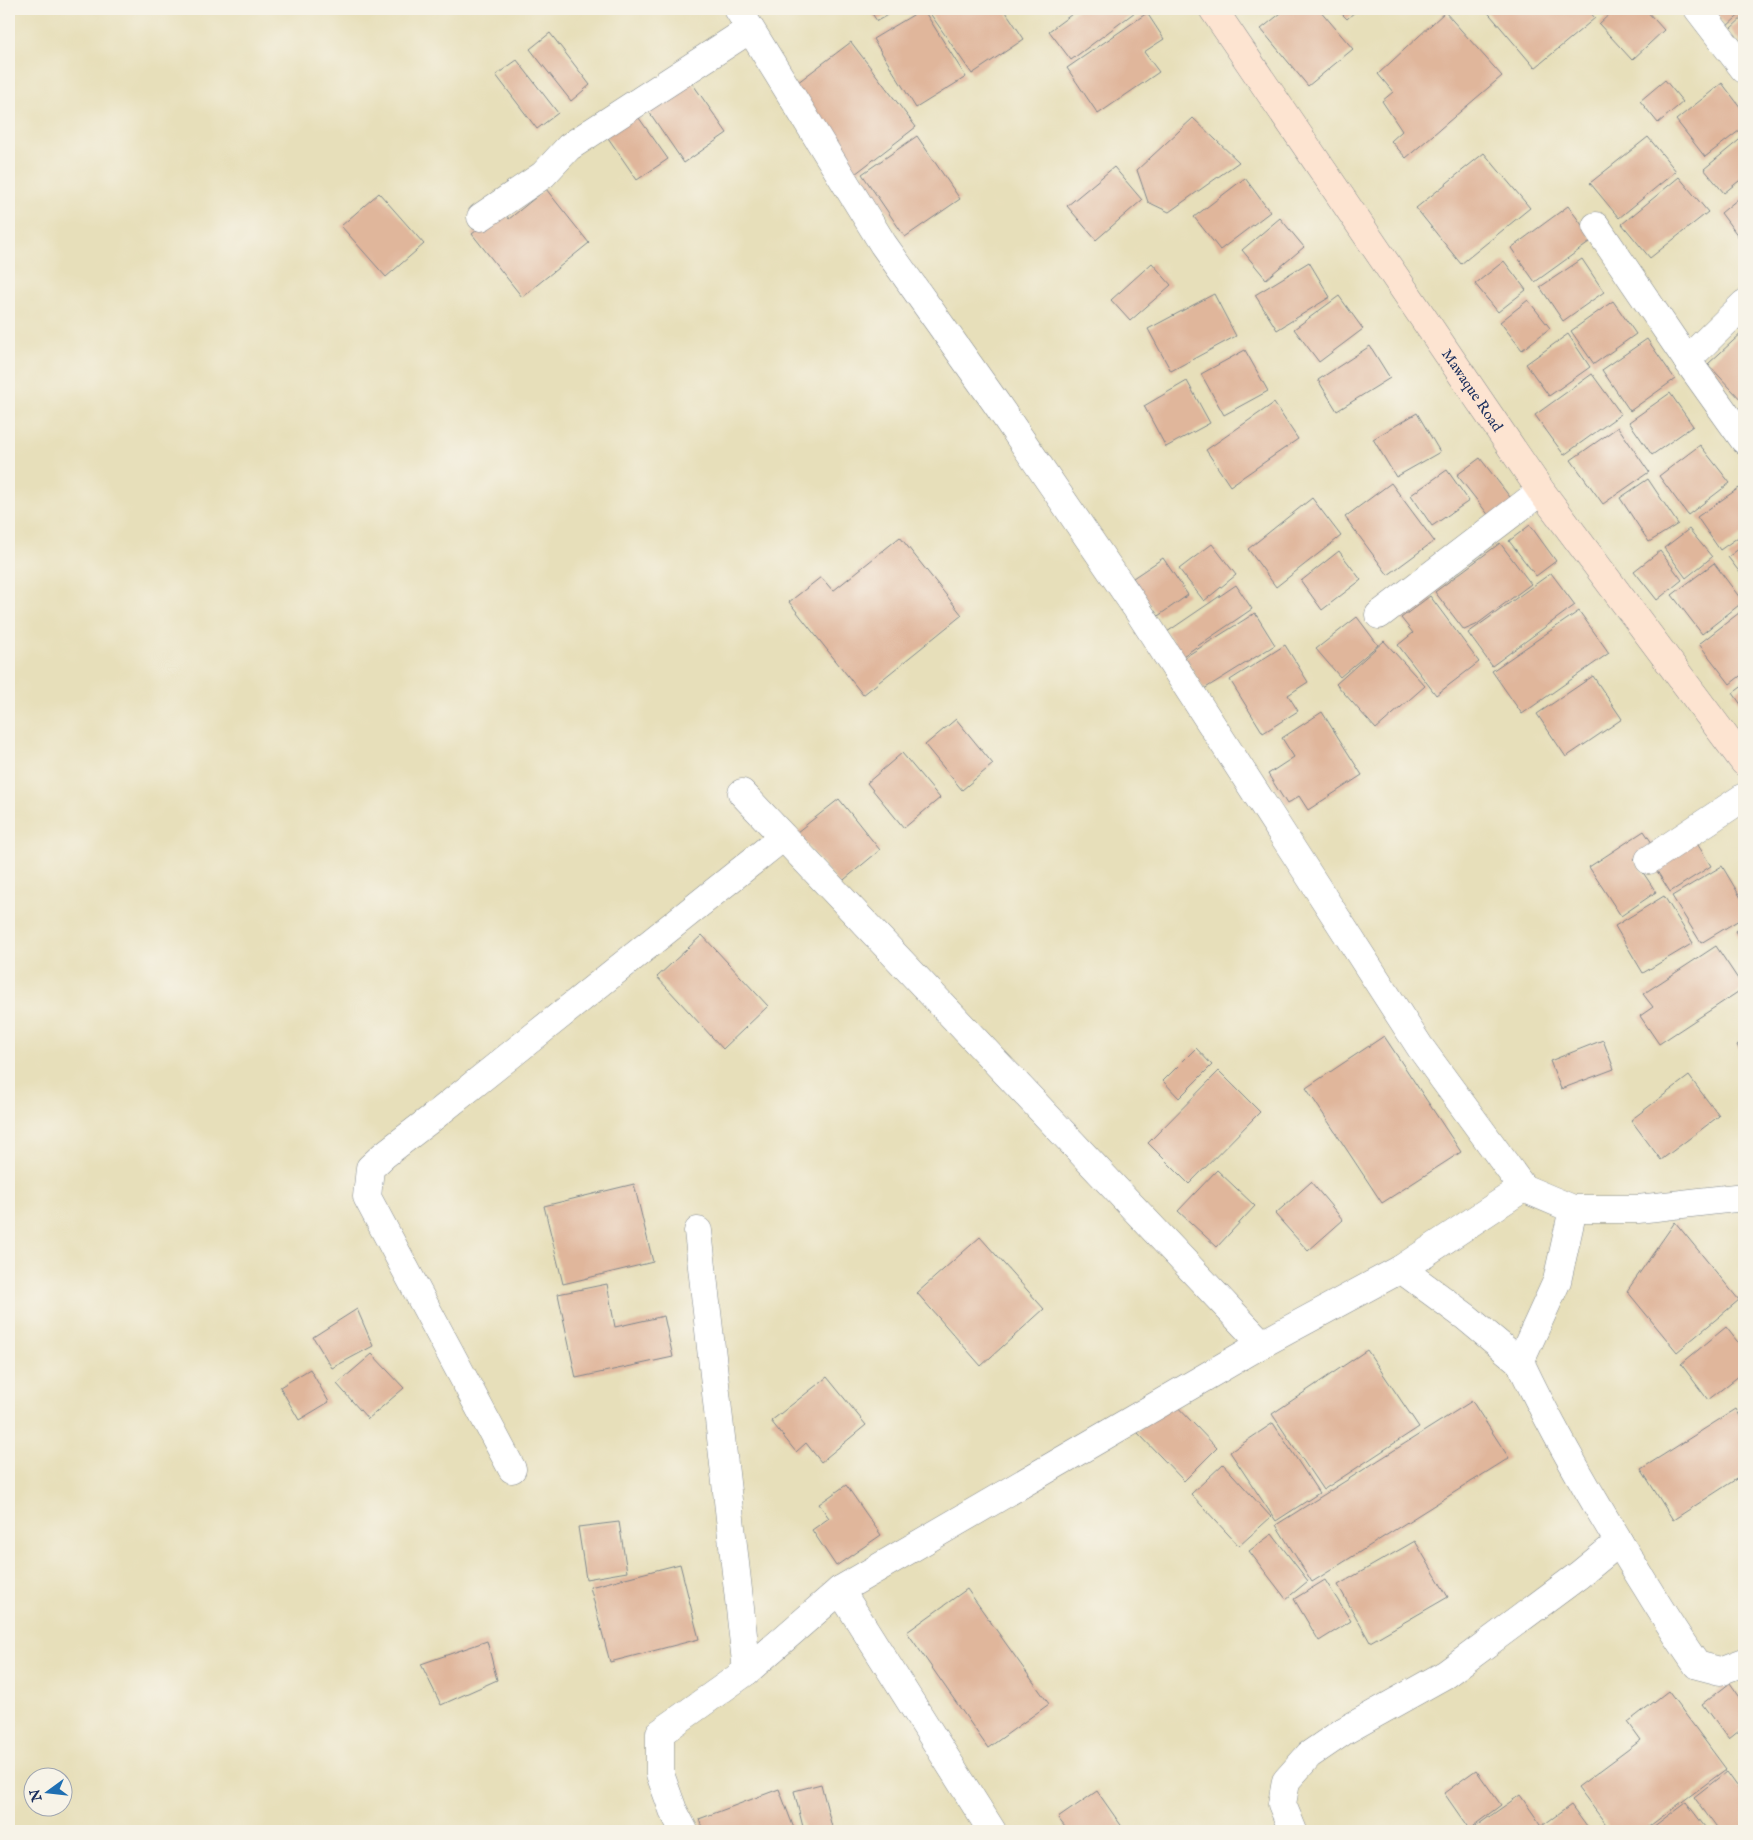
<svg xmlns="http://www.w3.org/2000/svg" width="1753" height="1840" font-family="'IM FELL English',serif">
<style>
.building{fill:#e0b69b}
.lines{fill:none;stroke-linecap:round;stroke-linejoin:round}
.minor-casing{stroke:#81878c;stroke-width:29}
.secondary-casing{stroke:#81878c;stroke-width:29}
.minor{stroke:#fff;stroke-width:28}
.secondary{stroke:#fde4d1;stroke-width:28}
.labels{text-anchor:middle;stroke-width:4.5;stroke-linejoin:round;paint-order:stroke}
.street-label{font-size:15px;fill:#1b2f5e;stroke:#f7f3e8}
</style>
<rect width="100%" height="100%" fill="#f7f3e8"/>
<filter id="ink" filterUnits="userSpaceOnUse"><feTurbulence type="fractalNoise" baseFrequency=".02" numOctaves="2"/><feDisplacementMap in="SourceGraphic" scale="10" xChannelSelector="R" yChannelSelector="G"/><feConvolveMatrix kernelMatrix="1 2 1 2 8 2 1 2 1" color-interpolation-filters="sRGB"/></filter>
<filter id="wash" filterUnits="userSpaceOnUse"><feTurbulence type="fractalNoise" baseFrequency=".0096" numOctaves="4" result="noise"/><feDisplacementMap in="SourceGraphic" scale="20" xChannelSelector="R" yChannelSelector="G"/><feGaussianBlur stdDeviation="1.12" result="paint"/><feColorMatrix in="noise" values="0 0 0 0 0 0 0 0 0 0 0 0 0 0 0 0 0 1.4 0 .05"/><feComposite in="paint" operator="in"/></filter>
<g filter="url(#wash)">
<rect width="100%" height="100%" fill="#e7dfba"/>
<g id="blocks">
<g class="building">
<path d="M 869,9 L 898,9 L 877,21 Z"/>
<path d="M 923,9 L 966,77 L 916,108 L 873,39 Z"/>
<path d="M 927,9 L 1004,9 L 1024,39 L 972,74 Z"/>
<path d="M 1079,9 L 1139,9 L 1071,60 L 1049,31 Z"/>
<path d="M 1286,9 L 1319,9 L 1353,49 L 1308,86 L 1261,29 Z"/>
<path d="M 1337,9 L 1358,9 L 1347,19 Z"/>
<path d="M 1485,9 L 1587,9 L 1595,18 L 1535,68 Z"/>
<path d="M 1615,9 L 1645,9 L 1664,30 L 1632,60 L 1599,24 Z"/>
<path d="M 1712,9 L 1744,9 L 1744,11 L 1727,26 Z"/>
<path d="M 1445,12 L 1502,76 L 1406,158 L 1391,141 L 1402,131 L 1382,101 L 1393,92 L 1378,74 Z"/>
<path d="M 1147,13 L 1164,39 L 1144,52 L 1159,72 L 1098,114 L 1067,68 Z"/>
<path d="M 1744,16 L 1744,46 L 1730,29 Z"/>
<path d="M 550,33 L 590,85 L 571,101 L 530,49 Z"/>
<path d="M 851,42 L 916,127 L 855,174 L 789,89 Z"/>
<path d="M 517,60 L 558,113 L 537,129 L 496,75 Z"/>
<path d="M 685,73 L 727,133 L 684,163 L 643,103 Z"/>
<path d="M 1665,80 L 1683,102 L 1658,123 L 1640,101 Z"/>
<path d="M 1722,83 L 1744,112 L 1744,127 L 1705,157 L 1676,120 Z"/>
<path d="M 634,111 L 668,159 L 637,180 L 604,132 Z"/>
<path d="M 1193,118 L 1239,162 L 1169,212 L 1148,202 L 1137,170 Z"/>
<path d="M 917,136 L 960,199 L 905,237 L 862,174 Z"/>
<path d="M 1744,136 L 1744,177 L 1724,193 L 1704,169 Z"/>
<path d="M 1648,137 L 1676,171 L 1619,218 L 1590,183 Z"/>
<path d="M 1484,153 L 1530,208 L 1461,264 L 1416,208 Z"/>
<path d="M 1114,167 L 1142,200 L 1096,240 L 1067,206 Z"/>
<path d="M 1679,177 L 1708,212 L 1650,258 L 1622,224 Z"/>
<path d="M 1245,178 L 1270,212 L 1220,250 L 1194,217 Z"/>
<path d="M 546,189 L 589,243 L 522,297 L 472,234 L 503,210 L 509,219 Z"/>
<path d="M 379,193 L 424,244 L 386,277 L 341,226 Z"/>
<path d="M 1744,194 L 1744,244 L 1721,213 Z"/>
<path d="M 1568,206 L 1593,240 L 1535,282 L 1511,248 Z"/>
<path d="M 1280,218 L 1304,247 L 1266,279 L 1242,250 Z"/>
<path d="M 1582,259 L 1604,292 L 1563,321 L 1540,287 Z"/>
<path d="M 1504,261 L 1526,290 L 1498,312 L 1475,284 Z"/>
<path d="M 1309,262 L 1330,297 L 1277,330 L 1255,295 Z"/>
<path d="M 1152,263 L 1171,285 L 1130,321 L 1111,300 Z"/>
<path d="M 1214,294 L 1236,336 L 1171,371 L 1148,329 Z"/>
<path d="M 1339,296 L 1363,329 L 1319,362 L 1294,329 Z"/>
<path d="M 1528,300 L 1550,328 L 1522,350 L 1500,322 Z"/>
<path d="M 1613,301 L 1636,334 L 1594,364 L 1571,331 Z"/>
<path d="M 1744,331 L 1744,399 L 1742,401 L 1708,364 Z"/>
<path d="M 1568,334 L 1590,367 L 1549,396 L 1526,364 Z"/>
<path d="M 1647,339 L 1675,379 L 1630,411 L 1602,370 Z"/>
<path d="M 1370,346 L 1390,378 L 1337,411 L 1318,380 Z"/>
<path d="M 1245,350 L 1268,391 L 1224,415 L 1201,374 Z"/>
<path d="M 1592,374 L 1621,414 L 1564,455 L 1535,415 Z"/>
<path d="M 1187,381 L 1210,423 L 1166,447 L 1144,406 Z"/>
<path d="M 1670,393 L 1693,426 L 1652,455 L 1629,422 Z"/>
<path d="M 1274,403 L 1298,439 L 1230,486 L 1206,450 Z"/>
<path d="M 1417,413 L 1440,452 L 1396,477 L 1373,439 Z"/>
<path d="M 1618,427 L 1649,472 L 1603,504 L 1571,460 Z"/>
<path d="M 1700,445 L 1730,483 L 1688,515 L 1659,476 Z"/>
<path d="M 1480,458 L 1516,505 L 1494,522 L 1457,475 Z"/>
<path d="M 1447,470 L 1469,501 L 1432,526 L 1411,495 Z"/>
<path d="M 1648,479 L 1678,524 L 1649,542 L 1620,498 Z"/>
<path d="M 1391,483 L 1434,541 L 1388,575 L 1345,517 Z"/>
<path d="M 1739,488 L 1744,496 L 1744,533 L 1720,550 L 1697,517 Z"/>
<path d="M 1312,498 L 1341,536 L 1276,587 L 1248,549 Z"/>
<path d="M 1530,525 L 1556,561 L 1536,576 L 1509,541 Z"/>
<path d="M 1689,529 L 1712,557 L 1686,578 L 1664,548 Z"/>
<path d="M 900,537 L 962,615 L 863,695 L 789,602 L 821,577 L 833,591 Z"/>
<path d="M 1500,543 L 1531,584 L 1476,625 L 1464,630 L 1435,592 Z"/>
<path d="M 1212,544 L 1236,575 L 1204,601 L 1179,569 Z"/>
<path d="M 1744,545 L 1744,578 L 1728,557 Z"/>
<path d="M 1339,551 L 1361,580 L 1322,610 L 1301,581 Z"/>
<path d="M 1660,551 L 1682,580 L 1657,600 L 1634,571 Z"/>
<path d="M 1163,558 L 1188,595 L 1158,616 L 1133,578 Z"/>
<path d="M 1714,563 L 1743,602 L 1702,634 L 1672,595 Z"/>
<path d="M 1551,573 L 1575,605 L 1492,666 L 1468,633 Z"/>
<path d="M 1236,585 L 1252,609 L 1183,656 L 1167,632 Z"/>
<path d="M 1430,596 L 1479,662 L 1436,695 L 1398,645 L 1413,633 L 1401,618 Z"/>
<path d="M 1744,609 L 1744,673 L 1730,684 L 1699,644 Z"/>
<path d="M 1579,611 L 1609,653 L 1522,714 L 1492,671 Z"/>
<path d="M 1255,613 L 1275,645 L 1204,689 L 1185,657 Z"/>
<path d="M 1357,617 L 1378,645 L 1340,677 L 1316,649 Z"/>
<path d="M 1384,641 L 1425,686 L 1376,729 L 1336,684 Z"/>
<path d="M 1285,645 L 1308,682 L 1288,695 L 1298,711 L 1263,733 L 1230,680 Z"/>
<path d="M 1593,676 L 1622,719 L 1566,757 L 1537,714 Z"/>
<path d="M 1744,685 L 1744,709 L 1733,693 Z"/>
<path d="M 1322,712 L 1362,775 L 1308,810 L 1299,796 L 1287,804 L 1268,774 L 1294,757 L 1282,738 Z"/>
<path d="M 956,719 L 993,764 L 962,790 L 925,745 Z"/>
<path d="M 902,753 L 940,798 L 904,828 L 867,783 Z"/>
<path d="M 839,799 L 880,850 L 839,884 L 797,832 Z"/>
<path d="M 1644,831 L 1654,846 L 1634,859 L 1656,892 L 1621,916 L 1589,867 Z"/>
<path d="M 1693,837 L 1711,866 L 1670,892 L 1652,863 Z"/>
<path d="M 1722,866 L 1744,903 L 1744,917 L 1701,943 L 1672,896 Z"/>
<path d="M 1664,896 L 1693,943 L 1643,973 L 1615,926 Z"/>
<path d="M 1744,925 L 1744,945 L 1735,931 Z"/>
<path d="M 702,935 L 768,1006 L 723,1049 L 657,977 Z"/>
<path d="M 1716,946 L 1744,988 L 1659,1044 L 1640,1016 L 1653,1007 L 1643,994 Z"/>
<path d="M 1384,1036 L 1461,1152 L 1382,1203 L 1306,1088 Z"/>
<path d="M 1744,1039 L 1744,1058 L 1737,1045 Z"/>
<path d="M 1603,1040 L 1614,1069 L 1561,1089 L 1550,1061 Z"/>
<path d="M 1196,1048 L 1212,1065 L 1179,1098 L 1163,1081 Z"/>
<path d="M 1219,1071 L 1260,1112 L 1189,1184 L 1148,1143 Z"/>
<path d="M 1689,1076 L 1719,1116 L 1661,1160 L 1631,1120 Z"/>
<path d="M 1217,1170 L 1255,1206 L 1217,1247 L 1178,1211 Z"/>
<path d="M 1311,1182 L 1343,1220 L 1308,1251 L 1275,1214 Z"/>
<path d="M 634,1184 L 653,1262 L 563,1284 L 544,1206 Z"/>
<path d="M 1675,1222 L 1739,1300 L 1677,1352 L 1627,1291 Z"/>
<path d="M 980,1237 L 1044,1309 L 981,1366 L 917,1293 Z"/>
<path d="M 607,1284 L 615,1327 L 664,1316 L 673,1357 L 576,1378 L 558,1294 Z"/>
<path d="M 357,1309 L 373,1346 L 332,1368 L 313,1337 Z"/>
<path d="M 1726,1327 L 1744,1350 L 1744,1372 L 1708,1400 L 1681,1364 Z"/>
<path d="M 1367,1350 L 1419,1427 L 1323,1490 L 1272,1414 Z"/>
<path d="M 372,1354 L 404,1388 L 368,1419 L 337,1384 Z"/>
<path d="M 310,1369 L 329,1402 L 299,1420 L 280,1387 Z"/>
<path d="M 827,1377 L 866,1425 L 821,1462 L 806,1443 L 796,1452 L 771,1421 Z"/>
<path d="M 1170,1399 L 1217,1448 L 1184,1481 L 1137,1432 Z"/>
<path d="M 1472,1401 L 1509,1458 L 1312,1582 L 1276,1525 Z"/>
<path d="M 1736,1409 L 1744,1423 L 1744,1474 L 1673,1520 L 1641,1469 Z"/>
<path d="M 1273,1423 L 1319,1493 L 1276,1521 L 1230,1452 Z"/>
<path d="M 1223,1464 L 1271,1517 L 1239,1546 L 1191,1494 Z"/>
<path d="M 846,1485 L 881,1535 L 836,1566 L 812,1530 L 829,1518 L 819,1504 Z"/>
<path d="M 619,1522 L 627,1572 L 586,1579 L 578,1527 Z"/>
<path d="M 1272,1534 L 1308,1581 L 1286,1599 L 1249,1551 Z"/>
<path d="M 1415,1541 L 1448,1597 L 1370,1642 L 1338,1585 Z"/>
<path d="M 680,1564 L 699,1639 L 610,1662 L 590,1587 Z"/>
<path d="M 1325,1580 L 1351,1621 L 1319,1641 L 1294,1599 Z"/>
<path d="M 967,1589 L 1049,1704 L 988,1748 L 907,1632 Z"/>
<path d="M 487,1641 L 497,1680 L 441,1705 L 421,1664 Z"/>
<path d="M 1730,1683 L 1744,1703 L 1744,1727 L 1729,1739 L 1703,1704 Z"/>
<path d="M 1668,1691 L 1726,1769 L 1643,1831 L 1611,1831 L 1578,1787 L 1641,1740 L 1628,1722 Z"/>
<path d="M 1476,1770 L 1501,1805 L 1469,1829 L 1444,1793 Z"/>
<path d="M 1726,1772 L 1744,1797 L 1744,1831 L 1719,1831 L 1694,1797 Z"/>
<path d="M 821,1784 L 833,1831 L 804,1831 L 794,1791 Z"/>
<path d="M 779,1789 L 795,1831 L 703,1831 L 699,1819 Z"/>
<path d="M 1097,1791 L 1125,1831 L 1068,1831 L 1058,1818 Z"/>
<path d="M 1520,1795 L 1541,1825 L 1532,1831 L 1469,1831 Z"/>
<path d="M 1686,1802 L 1708,1831 L 1656,1831 L 1653,1827 Z"/>
<path d="M 1571,1805 L 1590,1831 L 1541,1831 L 1539,1828 Z"/>
</g>
</g>
</g>
<g filter="url(#ink)">
<use href="#blocks" fill-opacity="0" stroke="#81878c" stroke-width="1"/>
<g class="lines">
<defs>
<g id="minor">
<path d="M 738,9 L 883,244 L 996,403 L 1135,606 L 1420,1047 L 1523,1188"/>
<path d="M 1698,9 L 1744,69"/>
<path d="M 481,217 L 543,175 L 569,147 L 750,29"/>
<path d="M 1596,226 L 1687,360 L 1744,440"/>
<path d="M 1687,360 L 1744,304"/>
<path d="M 1379,615 L 1541,491"/>
<path d="M 742,793 L 1262,1344"/>
<path d="M 1649,860 L 1744,797"/>
<path d="M 1573,1209 L 1557,1281 L 1520,1362 C 1553,1432 1592,1499 1633,1565 C 1654,1599 1674,1633 1697,1665 L 1720,1671 L 1744,1662"/>
<path d="M 698,1231 L 747,1671"/>
<path d="M 1401,1269 L 1466,1317 L 1520,1362"/>
<path d="M 512,1469 L 367,1197 L 370,1168 L 384,1155 L 432,1118 L 783,837"/>
<path d="M 840,1590 L 992,1831"/>
<path d="M 684,1831 L 673,1810 L 660,1774 L 660,1733 L 747,1671 L 840,1590 L 1262,1344 L 1401,1269 L 1523,1188 L 1573,1209 L 1638,1209 L 1744,1197"/>
<path d="M 1293,1831 L 1282,1804 L 1286,1781 L 1309,1755 L 1344,1731 L 1446,1674 L 1579,1575 L 1619,1542"/>
</g>
<g id="secondary">
<path id="s1" d="M 1213,9 L 1541,491 L 1744,762"/>
</g>
</defs>
<use href="#minor" class="minor-casing"/>
<use href="#secondary" class="secondary-casing"/>
<use href="#minor" class="minor"/>
<use href="#secondary" class="secondary"/>
</g>
</g>
<g class="labels">
<g class="street-label">
<text dy="5" stroke="none"><textPath href="#s1" startOffset="461">Mawaque Road</textPath></text>
</g>
</g>
<rect width="1753" height="1840" fill="none" stroke="#f7f3e8" stroke-width="30"/>
<g transform="translate(48 1792) rotate(255)"><circle r="24" fill="#f7f3e8" stroke="#9fa5b1"/>
<path d="M0-4L9 19L0 12L-9 19Z" fill="#1f6fb2"/>
<text y="-8" font-size="14" font-weight="bold" text-anchor="middle" fill="#1b2f5e">N</text>
</g>
</svg>
